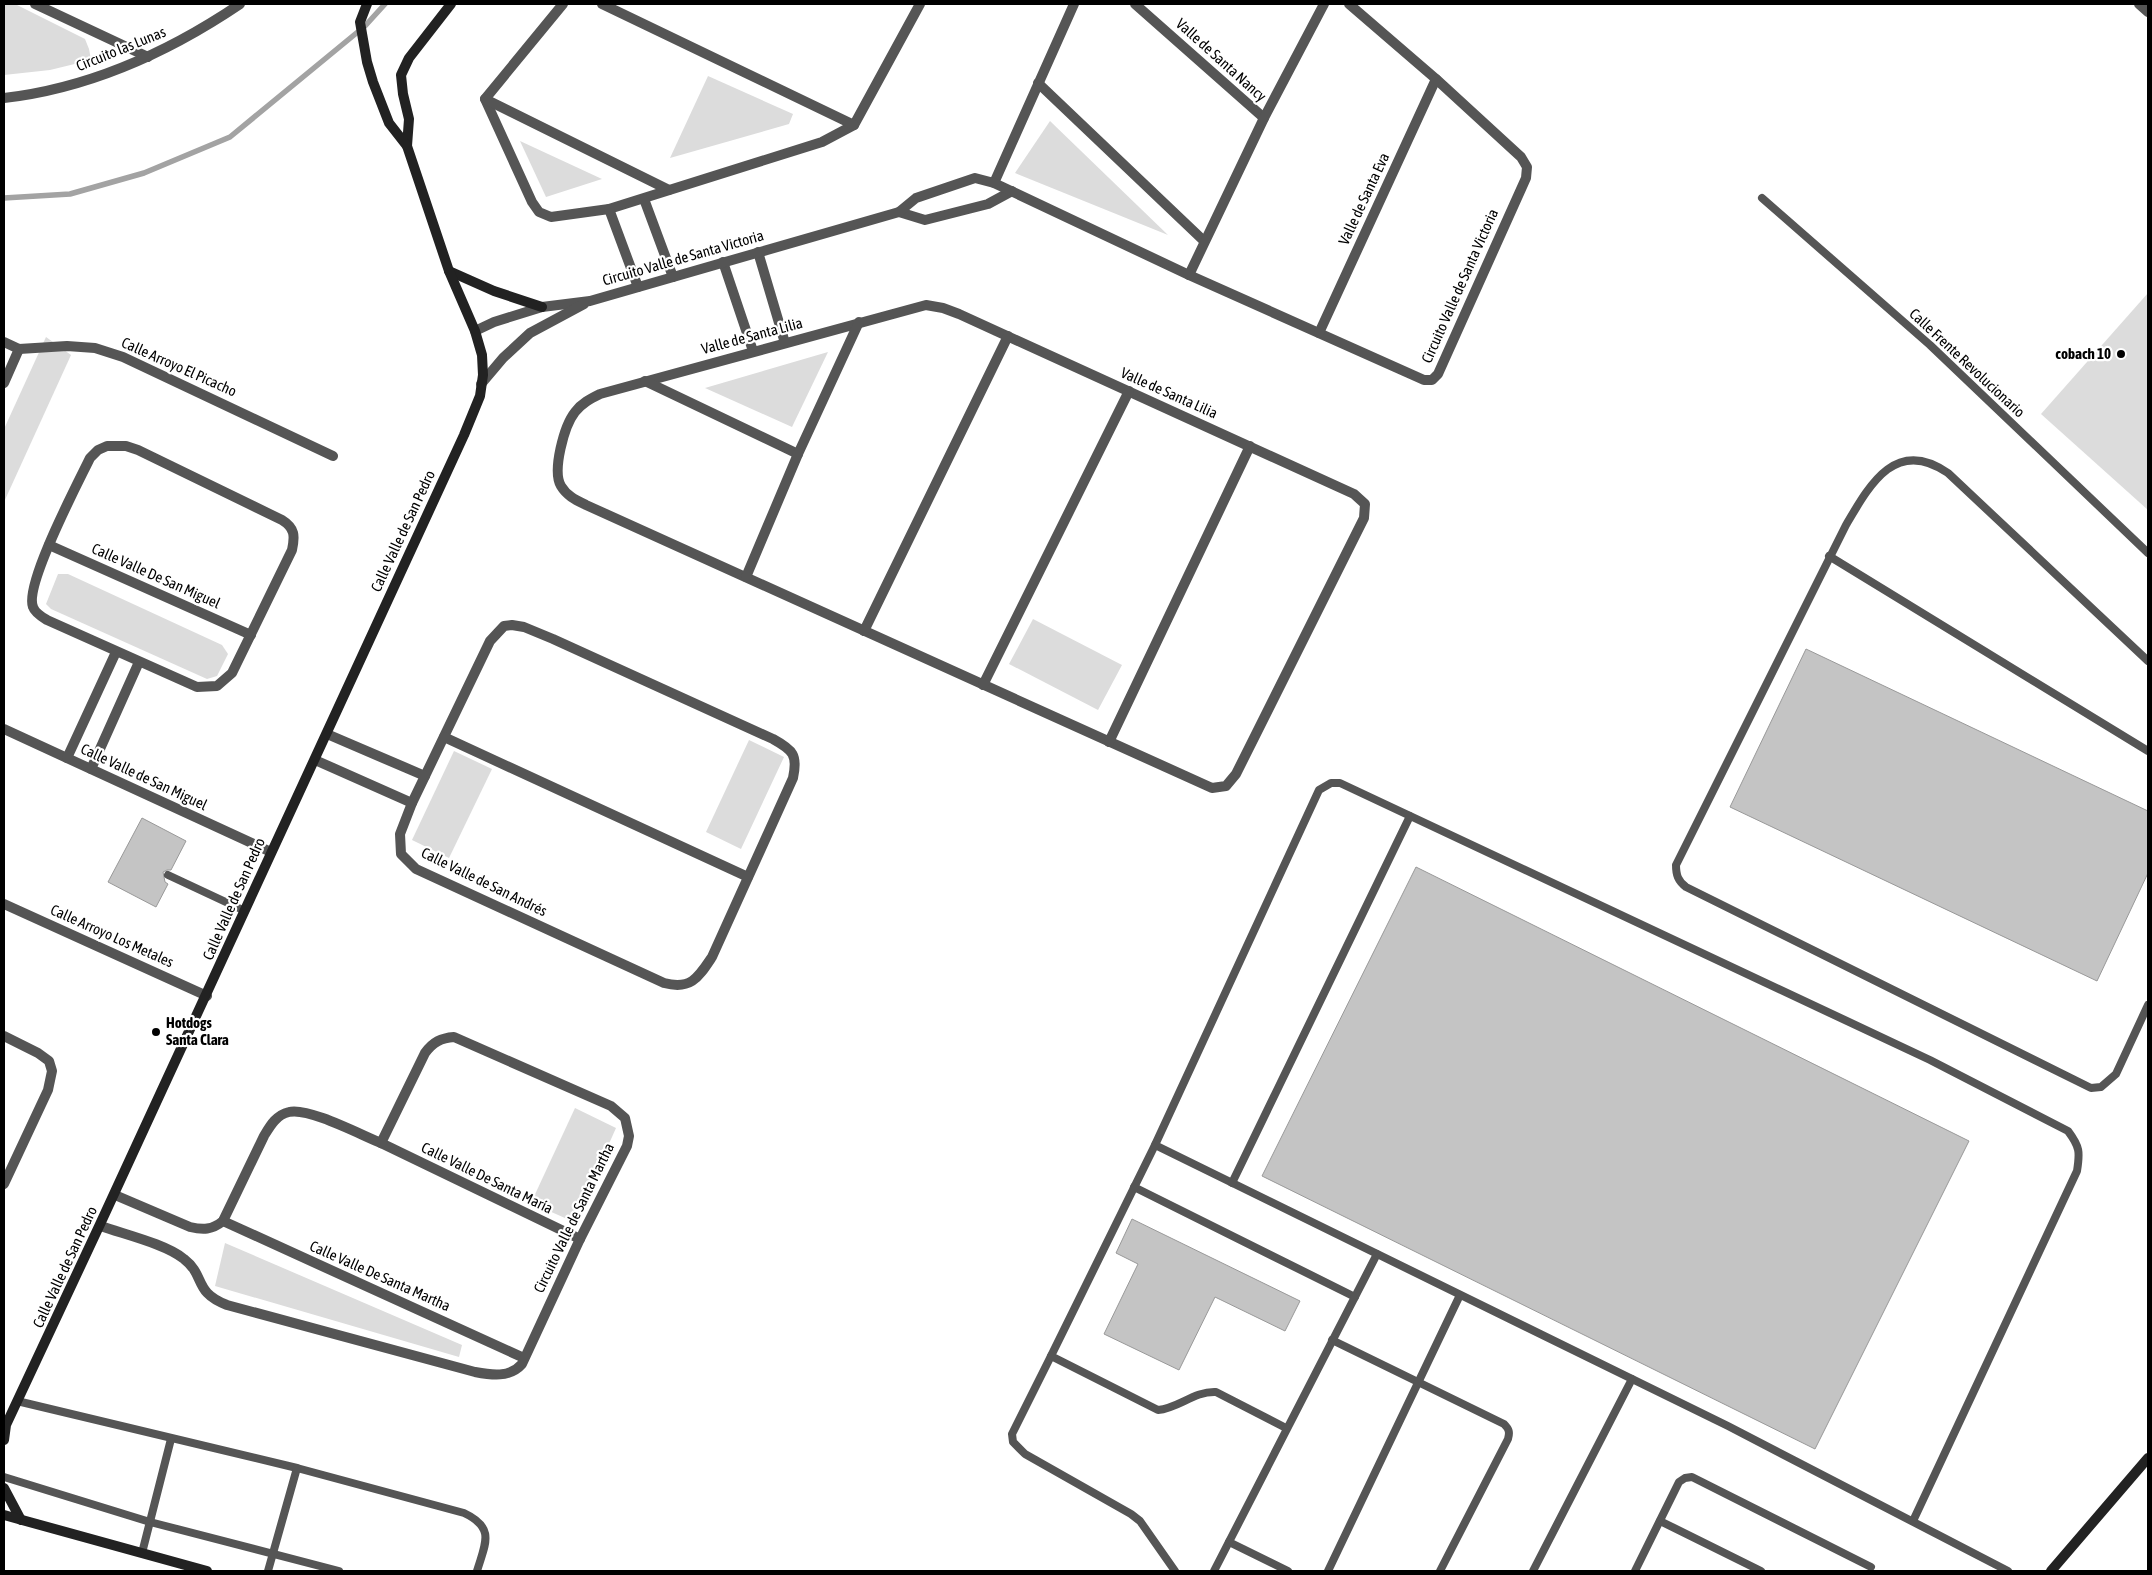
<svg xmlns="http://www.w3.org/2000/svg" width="2152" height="1575" font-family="'Asap Condensed',sans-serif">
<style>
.green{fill:#dcdcdc}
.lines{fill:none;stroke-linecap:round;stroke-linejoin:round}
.stream{stroke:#a3a3a3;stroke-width:5.5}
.building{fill:#c4c4c4;stroke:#999}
.lane{stroke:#555;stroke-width:8}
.street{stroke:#555;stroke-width:10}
.secondary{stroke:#222;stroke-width:10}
.poi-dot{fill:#000;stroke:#fff;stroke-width:2}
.labels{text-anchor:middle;stroke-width:4.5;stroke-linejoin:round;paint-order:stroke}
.street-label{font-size:15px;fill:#000;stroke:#fff}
.poi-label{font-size:15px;font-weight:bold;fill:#000;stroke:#fff;text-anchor:end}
</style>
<rect width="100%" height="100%" fill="#fff"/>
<g class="green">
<path d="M 4,4 L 15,4 L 85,39 L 89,49 L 91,60 L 50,70 L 4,75 Z"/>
<path d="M 708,76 L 793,114 L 789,124 L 670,158 Z"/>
<path d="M 1050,121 L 1168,235 L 1015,173 Z"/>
<path d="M 520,141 L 602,179 L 546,197 Z"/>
<path d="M 2148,293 L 2148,510 L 2041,414 Z"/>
<path d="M 46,337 L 71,355 L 4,502 L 4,429 Z"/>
<path d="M 828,352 L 792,427 L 705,388 Z"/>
<path d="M 58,574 L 68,574 L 222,645 L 228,654 L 217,676 L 207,679 L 51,609 L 46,604 Z"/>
<path d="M 1033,619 L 1122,665 L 1098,710 L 1009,664 Z"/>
<path d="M 749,740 L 784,757 L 741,849 L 706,832 Z"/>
<path d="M 454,751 L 492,769 L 449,858 L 412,840 Z"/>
<path d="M 575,1108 L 616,1128 L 574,1222 L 531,1203 Z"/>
<path d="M 225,1243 L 462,1345 L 459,1357 L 215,1286 Z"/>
</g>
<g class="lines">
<path class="stream" d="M 4,198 L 70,194 L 144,173 L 230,137 L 365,26 L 385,4"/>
</g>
<g class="building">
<path d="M 1806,649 L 2148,811 L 2148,873 L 2097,981 L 1730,807 Z"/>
<path d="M 142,818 L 186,841 L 171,870 L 167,870 L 163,872 L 165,882 L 168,884 L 156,907 L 108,882 Z"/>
<path d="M 1416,867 L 1969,1141 L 1815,1449 L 1262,1176 Z"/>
<path d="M 1132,1219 L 1300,1301 L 1285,1331 L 1215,1297 L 1179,1370 L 1104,1334 L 1138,1264 L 1116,1253 Z"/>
</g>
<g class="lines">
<g class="lane">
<path d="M 1762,198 L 1930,345 L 2148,553"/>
<path d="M 1829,556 L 2148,751"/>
<path d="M 2148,661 L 1948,473 C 1896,437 1870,484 1846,525 L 1676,865 C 1676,875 1678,881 1686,887 L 2091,1088 L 2101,1087 L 2116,1074 L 2148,1005"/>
<path d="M 168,875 L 245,911"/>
<path d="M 1155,1145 L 1728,1426 L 2008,1571"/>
<path d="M 1232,1183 L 1410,816"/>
<path d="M 1134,1187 L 1355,1297"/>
<path d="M 1332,1340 L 1504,1424 C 1509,1429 1510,1432 1508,1439 L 1440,1571"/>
<path d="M 1051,1356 L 1012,1434 L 1013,1442 L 1025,1454 L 1131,1514 L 1140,1521 L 1175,1571"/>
<path d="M 17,1401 L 297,1468 L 464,1513 C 496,1528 485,1544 477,1571"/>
<path d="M 1286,1428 L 1216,1392 C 1194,1391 1179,1408 1158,1410 L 1051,1356 L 1155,1145 L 1319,790 L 1331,783 L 1340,783 L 1930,1060 L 2068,1131 C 2080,1147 2080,1152 2077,1171 L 1913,1521"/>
<path d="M 4,1477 L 150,1522 L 339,1571"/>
<path d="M 1660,1521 L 1761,1571"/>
<path d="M 1229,1542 L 1288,1571"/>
<path d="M 142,1553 L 171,1439"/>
<path d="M 268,1571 L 297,1468"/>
<path d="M 1214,1571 L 1377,1254"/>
<path d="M 1328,1571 L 1460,1295"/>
<path d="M 1533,1571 L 1632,1379"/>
<path d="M 1635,1571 L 1679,1482 L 1685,1478 L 1692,1477 L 1871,1567"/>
</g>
<g class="street">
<path d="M 35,4 L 148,57"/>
<path d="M 563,4 L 485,99 L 532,202 L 539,212 L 551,217 L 609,209 L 822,142 L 854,125 L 920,4"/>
<path d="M 602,4 L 854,125"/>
<path d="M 1135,4 L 1264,118"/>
<path d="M 2139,4 L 2148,12"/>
<path d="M 1038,83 L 1204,241"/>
<path d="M 4,98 C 90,88 169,52 240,4"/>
<path d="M 485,99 L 669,190"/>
<path d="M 994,183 L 1074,4"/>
<path d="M 644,199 L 673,277"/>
<path d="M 609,209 L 638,287"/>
<path d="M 899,212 L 925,220 L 988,204 L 1012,191"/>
<path d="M 758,252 L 785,343"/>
<path d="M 723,262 L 753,351"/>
<path d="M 1189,275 L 1264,118 L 1324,4"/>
<path d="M 926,305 L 943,308 L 959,314 L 1354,494 L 1365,504 L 1364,518 L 1236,774 L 1226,786 L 1212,788 L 586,505 C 576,500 567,496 561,486 C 552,471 564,426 575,412 C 582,403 590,399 600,394 Z"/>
<path d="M 475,331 L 494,322 L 542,307 L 590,301 L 899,212 L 916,198 L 975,178 L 994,183 L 1189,275 L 1424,380 L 1432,380 L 1438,374 L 1526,178 L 1527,167 L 1521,157 L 1436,79 L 1349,4"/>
<path d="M 1319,333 L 1436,79"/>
<path d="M 4,342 L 19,349 L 67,346 L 95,348 L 123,357 L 333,456"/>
<path d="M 645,381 L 798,454"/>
<path d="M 4,383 L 19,349"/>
<path d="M 481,384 L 503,358 L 530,333 L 584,304"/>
<path d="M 107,446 L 126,446 L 138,450 L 282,520 C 295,528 295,536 292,550 L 232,673 L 217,686 L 197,687 L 47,620 C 42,617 35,613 33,607 C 24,585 78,483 90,458 L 98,450 Z"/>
<path d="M 49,545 L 251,635"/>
<path d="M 746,577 L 798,454 L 859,322"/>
<path d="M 512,625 L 524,627 L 553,639 L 773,739 C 793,750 798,755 793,778 L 712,957 C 698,978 691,990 664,983 L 416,869 L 401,854 L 400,834 L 412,803 L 490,641 L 504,626 Z"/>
<path d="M 864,631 L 1008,336"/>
<path d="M 983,685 L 1129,391"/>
<path d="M 4,729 L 271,852"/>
<path d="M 327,734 L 425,776"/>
<path d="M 444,737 L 748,877"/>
<path d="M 1109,742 L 1250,446"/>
<path d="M 67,758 L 116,652"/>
<path d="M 315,760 L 412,803"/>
<path d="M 91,769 L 139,662"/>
<path d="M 4,904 L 207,996"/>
<path d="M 4,1036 L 38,1053 L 49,1061 L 52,1071 L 48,1090 L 4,1184"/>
<path d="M 381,1143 L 580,1239"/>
<path d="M 223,1221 L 524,1358"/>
<path d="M 101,1226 C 123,1234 166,1244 184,1259 C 206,1276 193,1292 227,1305 L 475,1372 C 491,1375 510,1378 522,1364 L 580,1239 L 627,1146 L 629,1136 L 625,1118 L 611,1106 L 454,1037 C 441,1038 433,1042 425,1053 L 381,1143 C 361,1135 308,1107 289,1112 C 276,1115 270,1126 264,1136 L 223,1221 C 212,1230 203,1230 190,1227 L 115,1195"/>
</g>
<g class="secondary">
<path d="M 407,146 L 409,119 L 403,94 L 401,75 L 409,58 L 451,4"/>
<path d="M 449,271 L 494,291 L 542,307"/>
<path d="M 4,1440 L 6,1425 C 161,1096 312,765 464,435 L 480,396 L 483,375 L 482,355 L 475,331 L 449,271 L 407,146 L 389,123 L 373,82 L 367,62 L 360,22 L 367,4"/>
<path d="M 4,1488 L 21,1520"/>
<path d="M 4,1515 L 207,1571"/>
<path d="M 2051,1571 L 2148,1458"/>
</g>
</g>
<g class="poi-dot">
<circle cx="2121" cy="354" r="5"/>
<circle cx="156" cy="1032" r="5"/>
</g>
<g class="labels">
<g class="street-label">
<text transform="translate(121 49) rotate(-22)" y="5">Circuito las Lunas</text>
<text transform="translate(1221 60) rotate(42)" y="5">Valle de Santa Nancy</text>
<text transform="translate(1364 199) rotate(-65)" y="5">Valle de Santa Eva</text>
<text transform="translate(683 258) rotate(-16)" y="5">Circuito Valle de Santa Victoria</text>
<text transform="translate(1460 286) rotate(-66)" y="5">Circuito Valle de Santa Victoria</text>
<text transform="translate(752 336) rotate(-15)" y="5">Valle de Santa Lilia</text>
<text transform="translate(1967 363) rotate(43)" y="5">Calle Frente Revolucionario</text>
<text transform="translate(179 367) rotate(24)" y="5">Calle Arroyo El Picacho</text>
<text transform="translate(1169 393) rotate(24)" y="5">Valle de Santa Lilia</text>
<text transform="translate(403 531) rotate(-65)" y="5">Calle Valle de San Pedro</text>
<text transform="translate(156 576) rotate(24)" y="5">Calle Valle De San Miguel</text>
<text transform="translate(144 777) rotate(25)" y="5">Calle Valle de San Miguel</text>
<text transform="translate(484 882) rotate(26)" y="5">Calle Valle de San Andrés</text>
<text transform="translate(234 899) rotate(-66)" y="5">Calle Valle de San Pedro</text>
<text transform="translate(112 936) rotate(24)" y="5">Calle Arroyo Los Metales</text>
<text transform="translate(487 1178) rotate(26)" y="5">Calle Valle De Santa María</text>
<text transform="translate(574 1218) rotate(-64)" y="5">Circuito Valle de Santa Martha</text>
<text transform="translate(65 1267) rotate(-65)" y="5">Calle Valle de San Pedro</text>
<text transform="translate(380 1276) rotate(24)" y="5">Calle Valle De Santa Martha</text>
</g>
<g class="poi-label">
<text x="2111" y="359">cobach 10</text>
<text x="166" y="1028" text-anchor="start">Hotdogs<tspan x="166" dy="17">Santa Clara</tspan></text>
</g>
</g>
<rect width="2152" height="1575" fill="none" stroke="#000000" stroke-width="10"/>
</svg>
